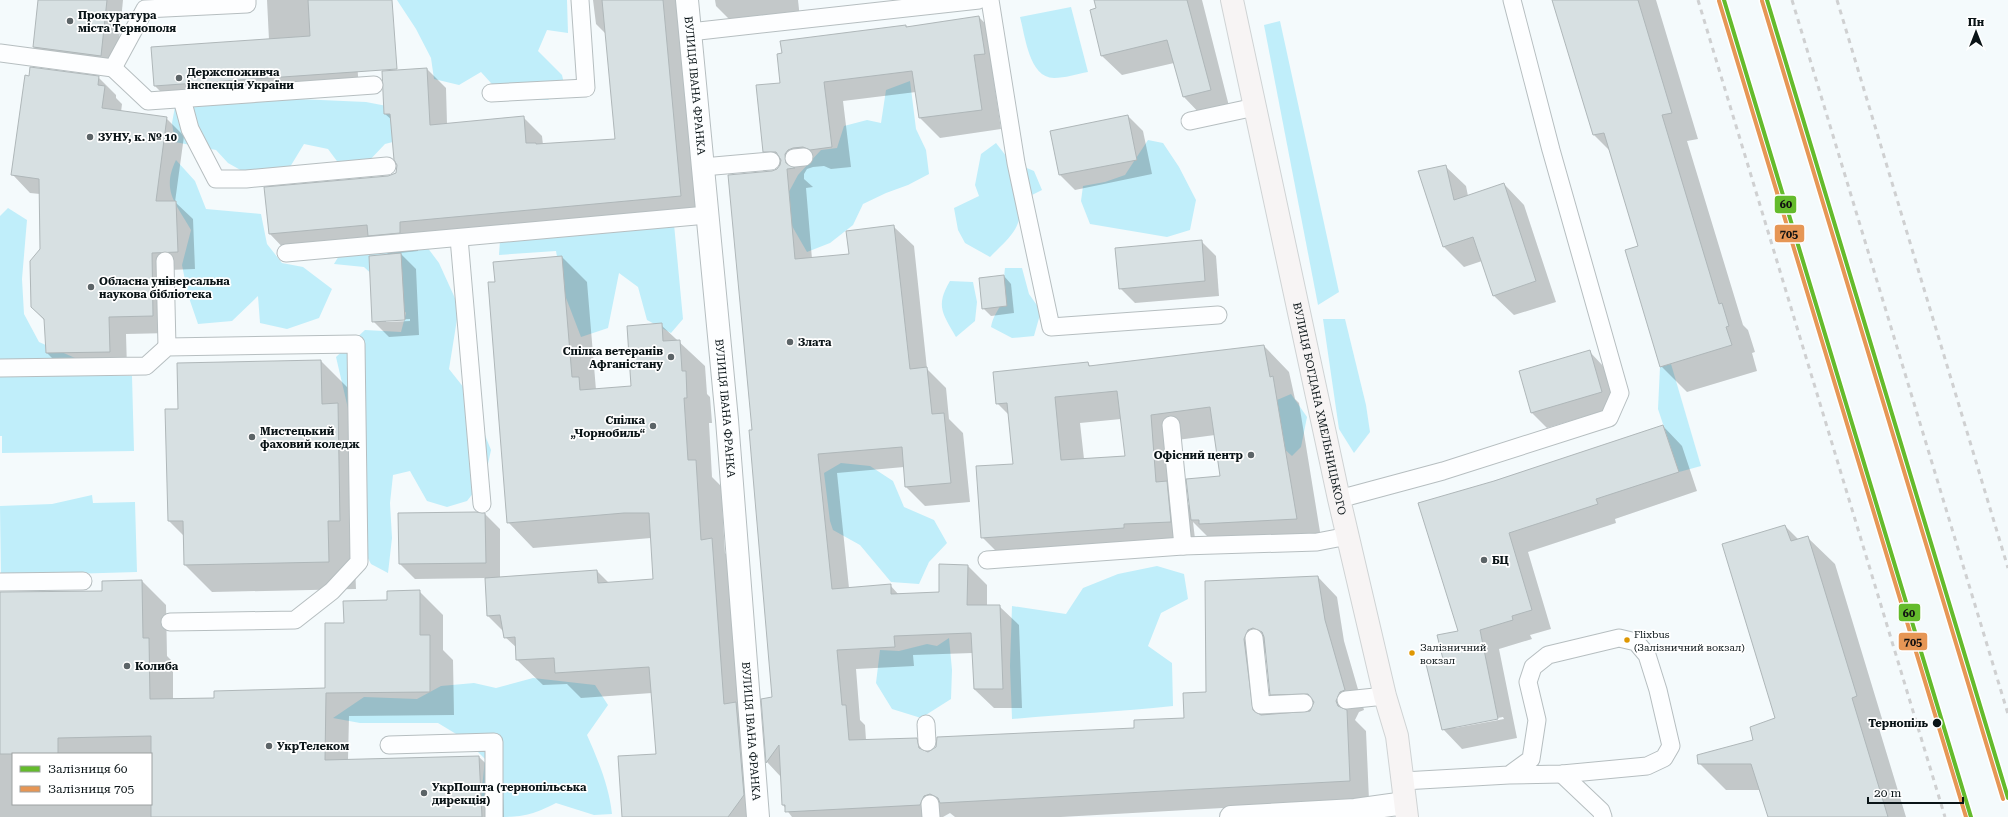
<svg xmlns="http://www.w3.org/2000/svg" width="2008" height="817" font-family="'Roboto Serif',serif">
<style>
.green{fill:#c0eefa}
.shadow{fill:#0003;fill-rule:evenodd}
.building{fill:#d7e0e2;stroke:#afb7b9;fill-rule:evenodd}
.lines{fill:none;stroke-linecap:round;stroke-linejoin:round}
.lane-casing{stroke:#b6bec0;stroke-width:19}
.street-casing{stroke:#b6bec0;stroke-width:24}
.primary-casing{stroke:#cfd3d4;stroke-width:24}
.lane{stroke:#fdfeff;stroke-width:17}
.street{stroke:#fdfeff;stroke-width:22}
.primary{stroke:#f7f4f4;stroke-width:22}
.rail{stroke:#cfd0d1;stroke-width:3;stroke-dasharray:5 5;stroke-linecap:butt}
.rail-1-casing{stroke:#fff;stroke-width:7}
.rail-2-casing{stroke:#fff;stroke-width:7}
.rail-1{stroke:#64bb2c;stroke-width:4}
.rail-2{stroke:#e69655;stroke-width:4}
.poi-dot{fill:#5c6467;stroke:#fff;stroke-width:1.5}
.bus-dot{fill:#df9702;stroke:#fff;stroke-width:1.5}
.stop-dot{fill:#0a1417;stroke:#fff;stroke-width:1.5}
.labels{text-anchor:middle;stroke-width:3.5;stroke-linejoin:round;paint-order:stroke}
.bus-label{font-size:10px;fill:#0a1417;stroke:#fff;text-anchor:start}
.poi-label{font-size:11px;font-weight:bold;fill:#0a1417;stroke:#fff;text-anchor:start}
.street-label{font-size:11px;fill:#0a1417;stroke:#fff}
.stop-label{font-size:11px;font-weight:bold;fill:#0a1417;stroke:#fff;text-anchor:end}
.line-badge{stroke:#fff;stroke-width:1.5}
.pale-badge-label{font-size:11px;text-anchor:middle;font-weight:bold;fill:#111}
</style>
<rect width="100%" height="100%" fill="#f4fafc"/>
<g class="green">
<path d="M 397,0 L 567,0 L 568,33 L 547,30 L 538,51 L 562,75 L 565,88 L 548,100 L 523,100 L 500,93 L 481,72 L 459,85 L 434,79 L 431,58 L 416,29 Z"/>
<path d="M 1071,7 L 1088,72 C 1077,74 1065,78 1054,78 C 1029,78 1025,35 1020,17 Z"/>
<path d="M 1280,21 L 1339,292 L 1318,305 L 1264,25 Z"/>
<path d="M 910,81 L 916,129 L 926,150 L 929,174 L 908,185 L 886,193 L 863,204 L 853,225 L 830,243 L 807,252 L 784,212 L 784,201 L 798,175 L 821,150 L 837,148 L 844,126 L 867,120 L 881,123 L 886,90 Z"/>
<path d="M 228,94 L 298,99 L 366,102 L 423,113 L 424,134 L 385,144 L 367,163 L 348,176 L 328,149 L 304,144 L 290,167 L 258,180 L 228,163 L 216,150 L 175,142 L 172,123 L 176,101 Z"/>
<path d="M 1148,140 L 1163,143 L 1179,167 L 1196,200 L 1190,230 L 1167,237 L 1090,224 L 1081,201 L 1083,186 L 1105,182 L 1125,175 Z"/>
<path d="M 996,143 L 1010,161 L 1034,171 L 1042,190 L 1024,199 C 1018,232 1014,233 990,257 L 965,243 L 958,230 L 954,208 L 979,196 L 975,185 L 981,154 Z"/>
<path d="M 176,160 L 195,181 L 206,209 L 261,214 L 267,244 L 282,263 L 303,267 L 332,289 L 319,318 L 287,329 L 260,323 L 258,296 L 232,321 L 198,324 L 188,295 L 182,265 L 191,230 C 176,203 161,191 176,160 Z"/>
<path d="M 8,208 L 27,220 L 22,279 L 24,314 L 39,342 L 75,358 L 111,364 L 113,376 L 132,376 L 134,451 L 2,453 L 2,436 L 0,436 L 0,216 Z"/>
<path d="M 674,224 L 683,319 L 671,333 L 647,320 L 638,287 L 619,273 L 608,328 L 581,337 L 563,290 L 556,251 L 499,255 L 500,240 Z"/>
<path d="M 421,239 L 439,263 L 459,307 L 449,369 L 468,393 L 491,450 L 485,478 L 467,501 L 447,507 L 427,501 L 410,471 L 393,475 L 390,503 L 392,538 L 388,573 L 371,564 L 356,535 L 350,417 L 336,357 L 365,330 L 401,332 L 406,313 L 391,292 L 364,267 L 334,264 L 348,241 Z"/>
<path d="M 1005,268 L 1022,268 L 1029,294 L 1041,311 L 1034,336 L 1012,338 L 991,327 C 993,316 997,313 1001,304 C 1003,300 1004,275 1005,268 Z"/>
<path d="M 950,281 L 973,282 L 977,302 L 975,321 L 956,337 C 943,314 935,306 950,281 Z"/>
<path d="M 1323,319 L 1345,319 L 1366,405 L 1370,432 L 1354,453 L 1339,429 Z"/>
<path d="M 1671,364 L 1701,466 L 1679,472 L 1658,409 L 1660,367 Z"/>
<path d="M 1291,394 L 1307,417 L 1301,447 L 1292,456 L 1281,446 L 1277,400 Z"/>
<path d="M 841,463 L 870,466 L 893,481 L 904,507 L 934,520 L 947,543 L 929,562 L 919,584 L 891,582 L 860,545 L 833,530 L 830,521 L 824,473 Z"/>
<path d="M 92,495 L 93,503 L 135,502 L 137,572 L 1,576 L 0,506 L 52,504 Z"/>
<path d="M 1157,566 L 1184,574 L 1188,599 L 1161,613 L 1148,646 L 1172,663 L 1173,706 C 1119,712 1065,714 1012,719 L 1010,666 L 1012,606 L 1066,614 L 1083,588 L 1118,574 Z"/>
<path d="M 949,638 L 952,670 L 951,699 L 921,718 L 892,709 L 876,683 L 880,650 L 899,651 L 927,644 L 937,646 Z"/>
<path d="M 533,678 L 595,685 L 608,705 L 587,735 C 598,760 609,786 612,814 L 594,815 L 556,803 C 528,817 521,817 490,817 L 481,798 L 485,759 L 466,740 L 438,723 L 360,723 L 333,718 L 364,697 L 417,699 L 441,686 L 474,683 L 496,688 Z"/>
</g>
<g class="shadow">
<path d="M 39,0 L 123,0 L 116,71 L 49,62 L 34,47 Z"/>
<path d="M 267,0 L 352,0 L 359,88 L 170,101 L 155,86 L 269,40 Z"/>
<path d="M 593,0 L 683,0 L 700,214 L 418,240 L 418,251 L 400,253 L 416,269 L 419,335 L 389,337 L 373,321 L 389,255 L 378,244 L 288,253 L 270,234 L 265,188 L 388,177 L 397,173 L 398,165 L 392,120 L 385,114 L 427,69 L 446,88 L 447,124 L 523,117 L 542,136 L 543,145 L 616,140 L 606,34 L 596,24 ZM 410,319 L 410,321 L 386,322 L 386,320 Z"/>
<path d="M 715,0 L 798,0 L 801,28 L 743,33 L 716,6 Z"/>
<path d="M 1100,0 L 1202,0 L 1230,110 L 1203,117 L 1184,97 L 1174,63 L 1122,75 L 1102,56 L 1091,11 L 1097,9 Z"/>
<path d="M 1553,0 L 1656,0 L 1698,139 L 1687,141 L 1743,325 L 1748,330 L 1755,352 L 1752,353 L 1757,371 L 1687,392 L 1661,366 L 1639,247 L 1610,151 L 1594,135 Z"/>
<path d="M 979,17 L 998,37 L 1004,73 L 993,75 L 1001,129 L 940,138 L 920,118 L 916,92 L 843,101 L 851,167 L 831,169 L 824,166 L 813,167 L 807,169 L 804,174 L 804,179 L 813,187 L 806,188 L 812,259 L 850,255 L 894,227 L 914,246 L 927,369 L 946,388 L 949,419 L 963,433 L 970,502 L 925,506 L 906,487 L 904,467 L 837,473 L 849,588 L 890,585 L 899,595 L 940,593 L 968,566 L 987,585 L 987,606 L 999,606 L 1019,625 L 1022,708 L 994,708 L 974,689 L 973,653 L 913,655 L 914,666 L 856,669 L 860,720 L 865,725 L 866,740 L 916,740 L 929,752 L 1135,729 L 1185,719 L 1207,693 L 1206,582 L 1318,577 L 1337,597 L 1344,641 L 1364,710 L 1359,712 L 1355,720 L 1366,731 L 1369,800 L 1061,817 L 955,817 L 950,813 L 943,817 L 792,817 L 783,805 L 781,777 L 767,762 L 762,700 L 774,698 L 753,431 L 772,172 L 780,167 L 764,151 L 781,84 L 906,26 L 907,27 ZM 1266,651 L 1271,694 L 1291,715 L 1270,716 L 1263,659 Z"/>
<path d="M 98,77 L 116,95 L 116,98 L 122,104 L 121,112 L 166,118 L 184,136 L 175,202 L 193,219 L 195,269 L 169,270 L 170,333 L 126,334 L 127,369 L 64,370 L 47,353 L 45,321 L 32,307 L 41,249 L 40,194 L 30,193 L 13,175 Z"/>
<path d="M 1128,116 L 1143,131 L 1152,174 L 1075,190 L 1060,175 L 1051,131 Z"/>
<path d="M 1445,166 L 1466,186 L 1468,196 L 1504,184 L 1524,205 L 1556,302 L 1514,315 L 1493,295 L 1482,261 L 1464,267 L 1444,247 Z"/>
<path d="M 1201,241 L 1216,256 L 1219,296 L 1135,303 L 1120,288 Z"/>
<path d="M 562,257 L 587,282 L 596,390 L 632,387 L 661,325 L 705,366 L 707,394 L 710,397 L 712,423 L 709,423 L 712,477 L 721,486 L 725,553 L 737,565 L 768,817 L 623,817 L 657,755 L 652,693 L 581,698 L 567,684 L 543,685 L 517,660 L 517,648 L 505,637 L 504,632 L 488,616 L 486,578 L 415,579 L 400,564 L 485,514 L 500,529 L 500,578 L 597,571 L 609,583 L 654,580 L 651,538 L 533,548 L 508,522 L 496,283 Z"/>
<path d="M 1004,276 L 1011,284 L 1014,313 L 991,316 L 983,308 Z"/>
<path d="M 1264,346 L 1289,372 L 1295,399 L 1299,403 L 1322,544 L 1217,546 L 1193,522 L 1196,547 L 1008,563 L 982,537 L 1014,465 L 1009,415 L 997,403 L 1088,364 L 1092,367 ZM 1121,419 L 1126,456 L 1084,459 L 1080,423 ZM 1215,435 L 1222,477 L 1190,506 L 1181,497 L 1177,440 Z"/>
<path d="M 1589,351 L 1604,367 L 1616,407 L 1547,428 L 1532,413 Z"/>
<path d="M 321,361 L 348,388 L 356,589 L 212,592 L 185,565 L 184,536 L 169,521 L 179,410 Z"/>
<path d="M 1663,426 L 1682,446 L 1697,491 L 1615,519 L 1616,523 L 1528,552 L 1551,629 L 1530,635 L 1532,639 L 1499,649 L 1517,738 L 1462,749 L 1443,729 L 1445,660 L 1459,632 L 1494,481 ZM 1503,717 L 1504,719 L 1455,728 L 1455,726 Z"/>
<path d="M 1785,526 L 1799,540 L 1808,538 L 1835,564 L 1883,722 L 1878,725 L 1906,817 L 1769,817 L 1761,790 L 1726,790 L 1699,763 L 1754,741 L 1776,719 Z"/>
<path d="M 142,581 L 166,605 L 167,656 L 173,662 L 173,700 L 215,699 L 326,689 L 345,624 L 388,601 L 419,591 L 443,615 L 443,650 L 453,660 L 454,715 L 349,716 L 348,760 L 479,757 L 503,780 L 504,817 L 0,817 L 0,593 L 103,592 ZM 13,754 L 151,754 L 151,804 L 13,804 Z"/>
</g>
<g class="building">
<path d="M 38,0 L 107,0 L 101,56 L 33,47 Z"/>
<path d="M 308,0 L 392,0 L 397,69 L 154,86 L 151,47 L 310,36 Z"/>
<path d="M 602,0 L 663,0 L 681,196 L 400,222 L 400,233 L 368,236 L 367,225 L 269,234 L 264,187 L 388,176 L 396,173 L 397,165 L 394,160 L 390,114 L 384,114 L 382,71 L 427,68 L 430,125 L 524,116 L 526,143 L 536,143 L 536,144 L 615,139 Z"/>
<path d="M 1094,0 L 1187,0 L 1211,90 L 1183,97 L 1167,40 L 1101,56 L 1090,10 L 1096,8 Z"/>
<path d="M 1552,0 L 1638,0 L 1672,113 L 1662,115 L 1719,304 L 1722,303 L 1729,326 L 1726,327 L 1732,345 L 1660,367 L 1625,250 L 1638,246 L 1604,133 L 1593,135 Z"/>
<path d="M 979,16 L 985,54 L 974,55 L 982,110 L 919,118 L 912,71 L 824,82 L 832,147 L 810,150 L 803,147 L 793,148 L 788,150 L 785,154 L 786,163 L 795,168 L 787,169 L 795,259 L 849,254 L 846,231 L 894,225 L 910,369 L 927,367 L 932,414 L 944,413 L 951,483 L 905,487 L 902,447 L 818,454 L 832,589 L 891,584 L 891,594 L 939,592 L 939,564 L 968,565 L 967,605 L 1000,605 L 1003,689 L 974,689 L 971,633 L 894,636 L 895,647 L 837,650 L 842,705 L 846,705 L 849,740 L 917,738 L 919,748 L 928,752 L 936,747 L 937,737 L 1134,728 L 1134,720 L 1184,718 L 1183,693 L 1206,692 L 1205,581 L 1318,576 L 1325,620 L 1345,690 L 1340,692 L 1336,701 L 1338,706 L 1347,710 L 1350,781 L 940,803 L 938,798 L 930,794 L 924,796 L 920,805 L 785,812 L 785,805 L 782,805 L 779,745 L 766,763 L 761,699 L 772,697 L 749,430 L 752,430 L 728,175 L 772,171 L 777,169 L 780,165 L 781,160 L 776,152 L 763,152 L 756,85 L 780,83 L 777,54 L 782,53 L 780,41 L 906,25 L 906,27 ZM 1253,628 L 1262,632 L 1264,637 L 1270,695 L 1308,694 L 1314,702 L 1310,711 L 1261,715 L 1253,710 L 1244,639 L 1248,630 Z"/>
<path d="M 30,67 L 99,76 L 98,85 L 105,86 L 102,108 L 167,117 L 156,201 L 176,201 L 178,252 L 152,253 L 153,316 L 109,317 L 110,352 L 46,353 L 44,319 L 31,307 L 30,261 L 40,249 L 39,179 L 11,175 L 25,75 L 29,76 Z"/>
<path d="M 1128,115 L 1137,160 L 1059,175 L 1050,131 Z"/>
<path d="M 1446,165 L 1454,200 L 1504,183 L 1536,281 L 1493,296 L 1473,237 L 1443,247 L 1418,171 Z"/>
<path d="M 1202,240 L 1205,281 L 1119,289 L 1115,248 Z"/>
<path d="M 401,253 L 405,320 L 372,322 L 369,256 Z"/>
<path d="M 562,256 L 572,377 L 579,377 L 580,390 L 631,386 L 627,326 L 662,323 L 663,341 L 680,340 L 682,371 L 686,371 L 687,398 L 684,398 L 688,460 L 696,460 L 701,540 L 712,538 L 724,704 L 736,702 L 744,795 L 728,817 L 622,817 L 618,756 L 656,754 L 649,667 L 555,673 L 554,658 L 516,660 L 515,637 L 504,638 L 500,615 L 487,616 L 485,578 L 597,570 L 598,583 L 653,579 L 649,513 L 624,513 L 507,523 L 488,282 L 495,282 L 493,262 Z"/>
<path d="M 1004,275 L 1007,306 L 982,309 L 979,278 Z"/>
<path d="M 1264,345 L 1270,377 L 1273,376 L 1297,519 L 1199,524 L 1199,520 L 1191,520 L 1186,479 L 1220,476 L 1210,407 L 1151,415 L 1156,482 L 1167,481 L 1171,522 L 1124,524 L 1124,528 L 981,538 L 976,466 L 1013,464 L 1007,403 L 996,404 L 993,372 L 1088,362 L 1089,366 ZM 1117,391 L 1125,456 L 1061,460 L 1055,397 Z"/>
<path d="M 1590,350 L 1602,392 L 1531,413 L 1519,371 Z"/>
<path d="M 321,360 L 322,404 L 338,403 L 340,521 L 328,521 L 329,562 L 184,565 L 183,521 L 168,521 L 165,409 L 178,409 L 177,363 Z"/>
<path d="M 1663,425 L 1679,472 L 1596,499 L 1598,504 L 1509,533 L 1532,610 L 1512,616 L 1513,620 L 1480,630 L 1498,719 L 1442,730 L 1426,664 L 1443,659 L 1437,635 L 1458,631 L 1418,503 L 1494,481 Z"/>
<path d="M 476,512 L 485,513 L 486,563 L 399,564 L 398,513 Z"/>
<path d="M 1785,525 L 1791,541 L 1808,536 L 1857,696 L 1852,698 L 1888,817 L 1768,817 L 1751,764 L 1698,764 L 1697,755 L 1753,740 L 1750,727 L 1775,718 L 1722,544 Z"/>
<path d="M 142,580 L 143,638 L 149,638 L 150,699 L 214,698 L 214,691 L 325,688 L 325,623 L 344,623 L 343,601 L 387,600 L 387,591 L 420,590 L 420,635 L 430,635 L 430,692 L 326,693 L 325,760 L 479,756 L 482,817 L 151,817 L 151,736 L 58,738 L 58,754 L 0,754 L 0,592 L 102,591 L 102,581 Z"/>
</g>
<g class="lines">
<defs>
<g id="lane">
<path d="M 990,0 L 1016,163 L 1051,327 L 1218,315"/>
<path d="M 690,32 L 979,0"/>
<path d="M 0,53 L 113,68 L 145,9 L 247,4 L 247,0"/>
<path d="M 113,68 L 148,101 L 374,85"/>
<path d="M 491,93 L 586,88 L 580,0"/>
<path d="M 182,99 L 190,129 L 216,179 L 246,179 L 387,166"/>
<path d="M 1190,121 L 1255,107"/>
<path d="M 794,158 L 804,157"/>
<path d="M 703,167 L 771,161"/>
<path d="M 459,238 L 482,504"/>
<path d="M 286,253 L 707,215"/>
<path d="M 165,261 L 167,347"/>
<path d="M 0,368 L 146,366 L 167,347 L 356,344 L 359,562 L 332,591 L 295,620 L 170,622"/>
<path d="M 1171,425 L 1183,546 L 1317,542 L 1348,536"/>
<path d="M 1339,499 L 1443,471 L 1609,418 L 1620,393 L 1551,150 L 1512,0"/>
<path d="M 987,560 L 1183,546"/>
<path d="M 0,582 L 83,581"/>
<path d="M 1254,638 L 1261,705 L 1304,703"/>
<path d="M 1346,700 L 1385,696"/>
<path d="M 926,724 L 927,742"/>
<path d="M 389,745 L 494,742 L 494,817"/>
<path d="M 1562,774 L 1601,811 L 1603,817"/>
<path d="M 1403,781 L 1509,775 L 1562,774 L 1647,766 L 1664,758 L 1671,746 L 1658,690 L 1647,655 L 1636,642 L 1619,638 L 1548,655 L 1533,667 L 1528,682 L 1537,720 L 1531,759 L 1509,775"/>
<path d="M 930,804 L 931,817"/>
</g>
<g id="street">
<path id="s1" d="M 687,0 L 727,420 L 758,817"/>
<path d="M 1231,817 L 1355,810 L 1405,803"/>
</g>
<g id="primary">
<path id="s2" d="M 1232,0 L 1339,499 L 1385,696 L 1397,736 L 1407,817"/>
</g>
</defs>
<use href="#lane" class="lane-casing"/>
<use href="#street" class="street-casing"/>
<use href="#primary" class="primary-casing"/>
<use href="#lane" class="lane"/>
<use href="#street" class="street"/>
<use href="#primary" class="primary"/>
<g class="rail">
<path d="M 1698,0 L 1945,817"/>
<path d="M 1792,0 L 2008,714"/>
<path d="M 1837,0 L 2008,568"/>
</g>
<defs>
<g id="rail-1">
<path d="M 1724,0 L 1971,817"/>
<path d="M 1767,0 L 2008,798"/>
</g>
<g id="rail-2">
<path d="M 1719,1 L 1966,817"/>
<path d="M 1762,1 L 2003,799"/>
</g>
</defs>
<use href="#rail-1" class="rail-1-casing"/>
<use href="#rail-2" class="rail-2-casing"/>
<use href="#rail-1" class="rail-1"/>
<use href="#rail-2" class="rail-2"/>
</g>
<g class="poi-dot">
<circle cx="70" cy="21" r="4"/>
<circle cx="179" cy="78" r="4"/>
<circle cx="90" cy="137" r="4"/>
<circle cx="91" cy="287" r="4"/>
<circle cx="790" cy="342" r="4"/>
<circle cx="671" cy="357" r="4"/>
<circle cx="653" cy="426" r="4"/>
<circle cx="252" cy="437" r="4"/>
<circle cx="1251" cy="455" r="4"/>
<circle cx="1484" cy="560" r="4"/>
<circle cx="127" cy="666" r="4"/>
<circle cx="269" cy="746" r="4"/>
<circle cx="424" cy="793" r="4"/>
</g>
<g class="bus-dot">
<circle cx="1627" cy="640" r="3.5"/>
<circle cx="1412" cy="653" r="3.5"/>
</g>
<circle class="stop-dot" cx="1937" cy="723" r="5"/>
<g class="labels">
<g class="bus-label">
<text x="1634" y="638">Flixbus<tspan x="1634" dy="13">(Залізничний вокзал)</tspan></text>
<text x="1420" y="651">Залізничний<tspan x="1420" dy="13">вокзал</tspan></text>
</g>
<g class="poi-label">
<text x="78" y="19">Прокуратура<tspan x="78" dy="13">міста Тернополя</tspan></text>
<text x="187" y="76">Держспоживча<tspan x="187" dy="13">інспекція України</tspan></text>
<text x="98" y="141">ЗУНУ, к. № 10</text>
<text x="99" y="285">Обласна універсальна<tspan x="99" dy="13">наукова бібліотека</tspan></text>
<text x="798" y="346">Злата</text>
<text x="663" y="355" text-anchor="end">Спілка ветеранів<tspan x="663" dy="13">Афганістану</tspan></text>
<text x="645" y="424" text-anchor="end">Спілка<tspan x="645" dy="13">„Чорнобиль“</tspan></text>
<text x="260" y="435">Мистецький<tspan x="260" dy="13">фаховий коледж</tspan></text>
<text x="1243" y="459" text-anchor="end">Офісний центр</text>
<text x="1492" y="564">БЦ</text>
<text x="135" y="670">Колиба</text>
<text x="277" y="750">УкрТелеком</text>
<text x="432" y="791">УкрПошта (тернопільська<tspan x="432" dy="13">дирекція)</tspan></text>
</g>
<g class="street-label">
<text dy="4" stroke="none"><textPath href="#s1" startOffset="86">ВУЛИЦЯ ІВАНА ФРАНКА</textPath></text>
<text dy="4" stroke="none"><textPath href="#s1" startOffset="410">ВУЛИЦЯ ІВАНА ФРАНКА</textPath></text>
<text dy="4" stroke="none"><textPath href="#s2" startOffset="418">ВУЛИЦЯ БОГДАНА ХМЕЛЬНИЦЬКОГО</textPath></text>
<text dy="4" stroke="none"><textPath href="#s1" startOffset="734">ВУЛИЦЯ ІВАНА ФРАНКА</textPath></text>
</g>
<g class="stop-label">
<text x="1928" y="727">Тернопіль</text>
</g>
</g>
<g class="line-badge">
<rect x="1774" y="195" width="23" height="19" rx="4" fill="#64bb2c"/>
<rect x="1774" y="224" width="31" height="19" rx="4" fill="#e69655"/>
<rect x="1898" y="603" width="23" height="19" rx="4" fill="#64bb2c"/>
<rect x="1898" y="632" width="30" height="19" rx="4" fill="#e69655"/>
</g>
<g class="pale-badge-label">
<text x="1786" y="208">60</text>
<text x="1789" y="238">705</text>
<text x="1909" y="617">60</text>
<text x="1913" y="646">705</text>
</g>
<rect x="12" y="753" width="140" height="52" fill="#ffffff" stroke="#9da1a2"/>
<rect x="20" y="766" width="20" height="6" fill="#64bb2c" stroke="#9da1a2"/>
<text x="48" y="773" font-size="12" fill="#0a1417">Залізниця 60</text>
<rect x="20" y="786" width="20" height="6" fill="#e69655" stroke="#9da1a2"/>
<text x="48" y="793" font-size="12" fill="#0a1417">Залізниця 705</text>
<g transform="translate(1976 32)" stroke="#ffffff" stroke-width="3" paint-order="stroke">
<path d="M0-3L7 15L0 10L-7 15Z" fill="#0a1417"/>
<text y="-6" font-size="11" font-weight="bold" text-anchor="middle" fill="#0a1417">Пн</text>
</g>
<path d="M1868 797v6h95v-6" fill="none" stroke="#0a1417" stroke-width="2"/>
<text x="1874" y="797" font-size="12" fill="#0a1417" stroke="#ffffff" stroke-width="3" paint-order="stroke">20 m</text>
</svg>
